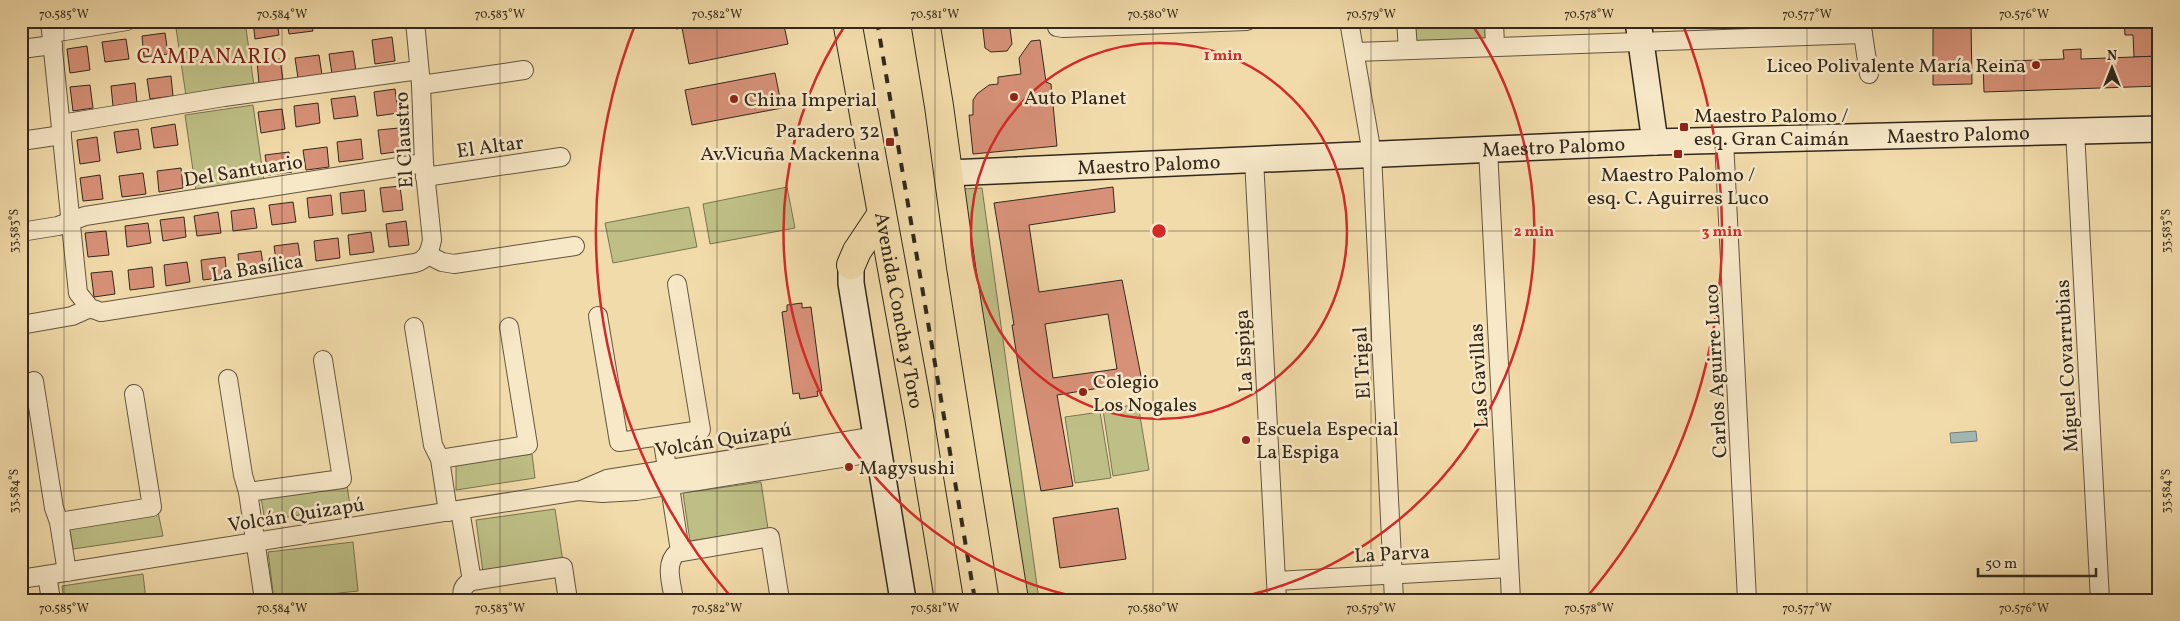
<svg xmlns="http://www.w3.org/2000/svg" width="2180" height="621" font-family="Vollkorn,serif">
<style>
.green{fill:#bebf86;stroke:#787451}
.water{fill:#a2b8b5;stroke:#757e78}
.building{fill:#d79178;stroke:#32281c;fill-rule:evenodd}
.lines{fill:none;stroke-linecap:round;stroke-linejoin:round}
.street-casing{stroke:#625540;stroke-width:20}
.secondary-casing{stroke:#32281c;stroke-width:28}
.primary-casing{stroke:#32281c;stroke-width:30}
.street{stroke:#f7e8c8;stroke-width:18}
.secondary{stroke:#f7e8c8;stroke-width:25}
.primary{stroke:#f2dbaa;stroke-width:28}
.rail{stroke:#32281c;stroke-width:4;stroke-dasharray:9 9;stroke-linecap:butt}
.ticks{fill:none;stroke:#32281c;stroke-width:1;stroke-opacity:0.45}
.ring{fill:none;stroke:#d62828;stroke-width:2.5}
.poi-dot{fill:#8f2418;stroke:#f7e8c8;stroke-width:2}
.labels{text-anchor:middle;stroke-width:5;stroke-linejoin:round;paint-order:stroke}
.poi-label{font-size:20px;fill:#32281c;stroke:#f7e8c8;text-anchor:start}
.street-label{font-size:20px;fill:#32281c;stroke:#f7e8c8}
.neighbourhood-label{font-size:21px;letter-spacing:1px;fill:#7a1f14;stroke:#f7e8c8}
.centre{fill:#d62828;stroke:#f7e8c8;stroke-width:2.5}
.ring-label{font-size:15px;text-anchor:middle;font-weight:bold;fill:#d62828;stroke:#f7e8c8;stroke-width:5;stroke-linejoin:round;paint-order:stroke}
.neatline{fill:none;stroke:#32281c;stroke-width:2}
.ticks-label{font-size:12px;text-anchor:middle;fill:#32281c}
</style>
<rect width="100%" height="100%" fill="#f2dbaa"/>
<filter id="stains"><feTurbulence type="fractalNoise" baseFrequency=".004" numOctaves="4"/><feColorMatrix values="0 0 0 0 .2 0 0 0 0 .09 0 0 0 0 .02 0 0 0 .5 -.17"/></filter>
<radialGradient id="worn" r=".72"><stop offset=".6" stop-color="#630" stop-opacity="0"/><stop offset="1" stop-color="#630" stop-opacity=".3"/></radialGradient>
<g class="green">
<path d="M 175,21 L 245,21 L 254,86 L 186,96 Z"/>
<path d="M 1412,21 L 1486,21 L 1487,43 L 1417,45 Z"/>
<path d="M 253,105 L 264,181 L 196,191 L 185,115 Z"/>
<path d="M 787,187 L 795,228 L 710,244 L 703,204 Z"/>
<path d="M 982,188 L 1039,600 L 1027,600 L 961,189 Z"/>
<path d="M 689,207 L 697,247 L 613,263 L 605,223 Z"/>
<path d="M 1138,404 L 1149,470 L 1113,476 L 1103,410 Z"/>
<path d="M 1100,412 L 1111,478 L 1075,483 L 1065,417 Z"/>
<path d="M 532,454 L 535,478 L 456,490 L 456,464 Z"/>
<path d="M 761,482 L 768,529 L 690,541 L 683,493 Z"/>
<path d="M 347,485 L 350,506 L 265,521 L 261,498 Z"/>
<path d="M 555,509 L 563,562 L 483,572 L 476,520 Z"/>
<path d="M 158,512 L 163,536 L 73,549 L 69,525 Z"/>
<path d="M 353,542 L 358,591 L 274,600 L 268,552 Z"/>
<path d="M 143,574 L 146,600 L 64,600 L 62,586 Z"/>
</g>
<path class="water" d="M 1976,431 L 1977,441 L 1951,443 L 1950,433 Z"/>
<g class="building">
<path d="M 253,21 L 277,21 L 279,35 L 255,39 Z"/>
<path d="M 287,21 L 311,21 L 313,31 L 289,34 Z"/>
<path d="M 322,21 L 347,21 L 347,24 L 323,28 Z"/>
<path d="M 369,21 L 390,21 L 390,24 L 370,27 Z"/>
<path d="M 675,21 L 783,21 L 788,44 L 689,64 L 682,28 L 676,29 Z"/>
<path d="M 982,21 L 1009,21 L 1012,44 L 1007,51 L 991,52 L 985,48 Z"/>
<path d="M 1021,21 L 1033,21 L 1029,25 L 1021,26 Z"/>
<path d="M 1933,21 L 1971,21 L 1972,84 L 1933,85 Z"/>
<path d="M 2124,21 L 2159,21 L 2159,56 L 2134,57 L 2133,35 L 2125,35 Z"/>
<path d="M 165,33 L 168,54 L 144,57 L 142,36 Z"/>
<path d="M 392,37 L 395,61 L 375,64 L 372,40 Z"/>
<path d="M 126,39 L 129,59 L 105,62 L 102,42 Z"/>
<path d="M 1040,40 L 1046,82 L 1051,84 L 1057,146 L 973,154 L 969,115 L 973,115 L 973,100 L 977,94 L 989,85 L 998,84 L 998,77 L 1021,74 L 1019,58 L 1031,41 Z"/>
<path d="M 87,46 L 90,70 L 70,73 L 67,49 Z"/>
<path d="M 2081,49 L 2081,59 L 2159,56 L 2159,86 L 1984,92 L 1983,62 L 2064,59 L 2063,50 Z"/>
<path d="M 353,51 L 356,71 L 332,74 L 329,54 Z"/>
<path d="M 319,55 L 322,75 L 298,78 L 295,58 Z"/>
<path d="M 280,59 L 283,80 L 259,83 L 257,62 Z"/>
<path d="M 775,73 L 782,108 L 692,125 L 685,90 Z"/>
<path d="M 171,76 L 173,96 L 150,99 L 147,79 Z"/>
<path d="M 135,83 L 137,103 L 113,106 L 111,86 Z"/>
<path d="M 90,85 L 93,108 L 73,111 L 70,87 Z"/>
<path d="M 395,89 L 398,113 L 377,116 L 374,92 Z"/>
<path d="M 355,96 L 358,116 L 334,119 L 331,99 Z"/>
<path d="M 318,103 L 320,123 L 296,127 L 294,106 Z"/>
<path d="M 282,109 L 285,129 L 261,133 L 258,112 Z"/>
<path d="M 175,124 L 178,145 L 154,148 L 151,128 Z"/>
<path d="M 399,128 L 402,151 L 381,154 L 378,130 Z"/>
<path d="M 138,129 L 141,149 L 117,153 L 114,132 Z"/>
<path d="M 97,137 L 100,161 L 80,164 L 77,140 Z"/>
<path d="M 361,139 L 363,159 L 339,162 L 337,142 Z"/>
<path d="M 327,147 L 329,167 L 306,170 L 303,150 Z"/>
<path d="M 289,152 L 292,172 L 268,175 L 265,155 Z"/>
<path d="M 181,168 L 183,188 L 159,192 L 157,171 Z"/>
<path d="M 143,173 L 146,194 L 122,197 L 119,176 Z"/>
<path d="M 100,175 L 103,199 L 83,201 L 80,178 Z"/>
<path d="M 400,186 L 403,210 L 383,212 L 380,188 Z"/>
<path d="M 1113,187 L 1115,212 L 1029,225 L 1039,292 L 1122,280 L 1142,381 L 1057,395 L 1073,486 L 1041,491 L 1020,376 L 1012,325 L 1014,325 L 994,203 ZM 1108,314 L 1117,369 L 1053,378 L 1045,324 Z"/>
<path d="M 364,190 L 366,211 L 342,214 L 340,193 Z"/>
<path d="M 331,195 L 333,215 L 309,218 L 307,198 Z"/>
<path d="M 293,202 L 296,222 L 272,225 L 269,205 Z"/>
<path d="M 254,208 L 257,228 L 233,231 L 231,211 Z"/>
<path d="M 218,212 L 221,233 L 197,236 L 194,216 Z"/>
<path d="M 184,217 L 186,237 L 163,241 L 160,220 Z"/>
<path d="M 406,221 L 409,245 L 389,247 L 386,224 Z"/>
<path d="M 148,223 L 151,243 L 127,247 L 125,226 Z"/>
<path d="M 106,231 L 109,255 L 88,257 L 85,233 Z"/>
<path d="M 371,232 L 374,252 L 350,255 L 348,235 Z"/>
<path d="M 338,238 L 340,258 L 316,261 L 314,241 Z"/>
<path d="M 298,243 L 301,263 L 277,267 L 274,246 Z"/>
<path d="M 261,251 L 264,271 L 240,274 L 238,254 Z"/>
<path d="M 225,257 L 227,277 L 203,280 L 201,260 Z"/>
<path d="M 187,262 L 190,282 L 166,286 L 164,265 Z"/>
<path d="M 152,267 L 154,287 L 130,290 L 128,270 Z"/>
<path d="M 112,271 L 115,294 L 94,297 L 91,273 Z"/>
<path d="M 802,303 L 802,308 L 811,307 L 822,391 L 817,391 L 818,396 L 800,399 L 799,393 L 793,394 L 782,312 L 787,311 L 787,305 Z"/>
<path d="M 1118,508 L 1126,559 L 1060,568 L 1053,518 Z"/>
</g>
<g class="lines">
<defs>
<g id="street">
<path d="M 50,21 L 78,293 L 90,308 L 101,312 L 415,263 C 427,260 430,251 432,240 L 424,163 L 421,85 L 415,21"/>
<path d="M 1055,21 L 1057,27 L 1063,28 L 1247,21"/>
<path d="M 1349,21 L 1372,154 L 1394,600"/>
<path d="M 1406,21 L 1408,50"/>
<path d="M 1494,21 L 1495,47"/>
<path d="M 1861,21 L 1869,74"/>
<path d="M 52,33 L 127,21"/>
<path d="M 21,49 L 53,45"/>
<path d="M 1355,52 L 1863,34"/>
<path d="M 421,85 L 524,70"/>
<path d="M 61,124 L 224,97 L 419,70"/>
<path d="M 2075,131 L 2100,600"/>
<path d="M 1724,140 L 1747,600"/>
<path d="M 21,141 L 62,135"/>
<path d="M 1488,149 L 1511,600"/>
<path d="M 1254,159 L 1277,600"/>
<path d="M 425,177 L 561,157"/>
<path d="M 21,232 L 58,226 L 85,216 L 424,163"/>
<path d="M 428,255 L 442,262 L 454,264 L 575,246"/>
<path d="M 598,316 L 619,442 L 701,430 L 677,284"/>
<path d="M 21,325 L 72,316 L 90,308"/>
<path d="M 414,327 L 433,445 L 440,459 L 448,512"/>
<path d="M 228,379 L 243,475 L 248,492 L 264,600"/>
<path d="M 34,381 L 54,508 L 59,522 L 67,572"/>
<path d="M 662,436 L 680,551"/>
<path d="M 440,459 L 528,445 L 509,327"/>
<path d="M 579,491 L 607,479 L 877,436"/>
<path d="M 248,492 L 342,479 L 323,360"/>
<path d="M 460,510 L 472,581"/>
<path d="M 59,522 L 152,507 L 134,394"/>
<path d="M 47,575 L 51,600"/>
<path d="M 21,579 L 578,491 L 602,493 L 636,491 L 879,452"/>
<path d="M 1276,581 L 1509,568"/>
<path d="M 463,600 C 461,591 463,585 472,581 L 563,567 L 568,600"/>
<path d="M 674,600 C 672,585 664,564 677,553 L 770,537 L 780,600"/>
</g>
<g id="secondary">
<path d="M 1638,21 L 1655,142"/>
<path id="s1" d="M 948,173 L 1655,142 L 2159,129"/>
<path d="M 851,265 L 851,283 L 903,600"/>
</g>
<g id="primary">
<path id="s2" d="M 847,21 L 919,417 L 949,600"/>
<path d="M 925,21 L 939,106 L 961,267 L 1014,600"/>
<path d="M 851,265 L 857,251 L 881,215"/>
</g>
</defs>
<use href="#street" class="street-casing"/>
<use href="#secondary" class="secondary-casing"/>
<use href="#primary" class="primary-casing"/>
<use href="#street" class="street"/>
<use href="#secondary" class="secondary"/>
<use href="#primary" class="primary"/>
<path class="rail" d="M 877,21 L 975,600"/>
</g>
<path class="ticks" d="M 64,21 L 64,600M 282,21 L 282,600M 500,21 L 500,600M 717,21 L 717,600M 935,21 L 935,600M 1153,21 L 1153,600M 1371,21 L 1371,600M 1589,21 L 1589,600M 1807,21 L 1807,600M 2024,21 L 2024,600M 21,231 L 2159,231M 21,491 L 2159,491"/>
<g class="ring">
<circle cx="1159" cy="231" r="188"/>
<path d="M1091 600A375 375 0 0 1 848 21M1470 21A375 375 0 0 1 1227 600"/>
<path d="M731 597A563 563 0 0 1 635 25M1683 25A563 563 0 0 1 1587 597"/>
</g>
<g class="poi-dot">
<circle cx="2036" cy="65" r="5"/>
<circle cx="1014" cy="97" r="5"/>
<circle cx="734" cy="99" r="5"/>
<rect x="1679" y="122" width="10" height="10" rx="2.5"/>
<rect x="885" y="137" width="10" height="10" rx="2.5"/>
<rect x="1673" y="149" width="10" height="10" rx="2.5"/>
<circle cx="1083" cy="392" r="5"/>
<circle cx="1246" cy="440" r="5"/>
<circle cx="849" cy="467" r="5"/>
</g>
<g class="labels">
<g class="poi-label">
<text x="2026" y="72" text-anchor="end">Liceo Polivalente María Reina</text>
<text x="1024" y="104">Auto Planet</text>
<text x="744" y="106">China Imperial</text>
<text x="1694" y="122">Maestro Palomo /<tspan x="1694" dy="23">esq. Gran Caimán</tspan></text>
<text x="880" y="137" text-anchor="end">Paradero 32<tspan x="880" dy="23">Av.Vicuña Mackenna</tspan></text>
<text x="1678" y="181" text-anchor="middle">Maestro Palomo /<tspan x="1678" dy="23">esq. C. Aguirres Luco</tspan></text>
<text x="1093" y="388">Colegio<tspan x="1093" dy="23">Los Nogales</tspan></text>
<text x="1256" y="435">Escuela Especial<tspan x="1256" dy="23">La Espiga</tspan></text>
<text x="859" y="474">Magysushi</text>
</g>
<g class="street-label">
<text dy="7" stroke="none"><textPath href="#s1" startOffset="1011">Maestro Palomo</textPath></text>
<text transform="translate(403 140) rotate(-93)" y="7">El Claustro</text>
<text transform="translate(490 146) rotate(-8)" y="7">El Altar</text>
<text dy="7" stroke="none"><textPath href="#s1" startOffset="606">Maestro Palomo</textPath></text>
<text dy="7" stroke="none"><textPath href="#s1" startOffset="201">Maestro Palomo</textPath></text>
<text transform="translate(243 170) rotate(-9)" y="7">Del Santuario</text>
<text transform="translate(257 267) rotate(-9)" y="7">La Basílica</text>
<text dy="7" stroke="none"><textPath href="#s2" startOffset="294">Avenida Concha y Toro</textPath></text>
<text transform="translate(1243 351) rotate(-93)" y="7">La Espiga</text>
<text transform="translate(1361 363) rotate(-93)" y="7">El Trigal</text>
<text transform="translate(2066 366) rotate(-93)" y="7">Miguel Covarrubias</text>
<text transform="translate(1715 371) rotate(-93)" y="7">Carlos Aguirre Luco</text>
<text transform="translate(1478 376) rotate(-93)" y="7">Las Gavillas</text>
<text transform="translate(723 439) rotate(-9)" y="7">Volcán Quizapú</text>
<text transform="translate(296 514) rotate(-9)" y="7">Volcán Quizapú</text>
<text transform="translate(1392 553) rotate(-3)" y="7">La Parva</text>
</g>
<g class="neighbourhood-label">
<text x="212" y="63">CAMPANARIO</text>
</g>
</g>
<circle cx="1159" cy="231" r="8" class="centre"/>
<g class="ring-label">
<text x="1223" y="60">1 min</text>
<text x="1534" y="236">2 min</text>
<text x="1722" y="236">3 min</text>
</g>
<rect width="2180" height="621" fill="none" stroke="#f2dbaa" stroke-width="55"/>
<g transform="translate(2112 68)" stroke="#f7e8c8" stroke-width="4" paint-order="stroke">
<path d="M0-4L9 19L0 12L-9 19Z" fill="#32281c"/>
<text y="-8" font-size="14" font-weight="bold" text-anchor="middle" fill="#32281c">N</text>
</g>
<path d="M1978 568v8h118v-8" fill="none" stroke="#32281c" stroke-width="2.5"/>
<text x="1985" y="568" font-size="15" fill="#32281c" stroke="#f7e8c8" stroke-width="4" paint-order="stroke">50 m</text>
<rect x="28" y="28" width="2124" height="566" class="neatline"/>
<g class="ticks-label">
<text x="64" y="18">70.585°W</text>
<text x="282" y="18">70.584°W</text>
<text x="500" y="18">70.583°W</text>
<text x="717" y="18">70.582°W</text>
<text x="935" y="18">70.581°W</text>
<text x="1153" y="18">70.580°W</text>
<text x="1371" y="18">70.579°W</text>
<text x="1589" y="18">70.578°W</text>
<text x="1807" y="18">70.577°W</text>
<text x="2024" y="18">70.576°W</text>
<text transform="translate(14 231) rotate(-90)" y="4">33.583°S</text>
<text transform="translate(2166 231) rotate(-90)" y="4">33.583°S</text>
<text transform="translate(14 491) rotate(-90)" y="4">33.584°S</text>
<text transform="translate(2166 491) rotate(-90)" y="4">33.584°S</text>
<text x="64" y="612">70.585°W</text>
<text x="282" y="612">70.584°W</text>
<text x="500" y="612">70.583°W</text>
<text x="717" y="612">70.582°W</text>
<text x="935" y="612">70.581°W</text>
<text x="1153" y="612">70.580°W</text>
<text x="1371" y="612">70.579°W</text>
<text x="1589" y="612">70.578°W</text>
<text x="1807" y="612">70.577°W</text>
<text x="2024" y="612">70.576°W</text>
</g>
<rect width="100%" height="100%" filter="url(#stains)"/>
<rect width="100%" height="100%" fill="url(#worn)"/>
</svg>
